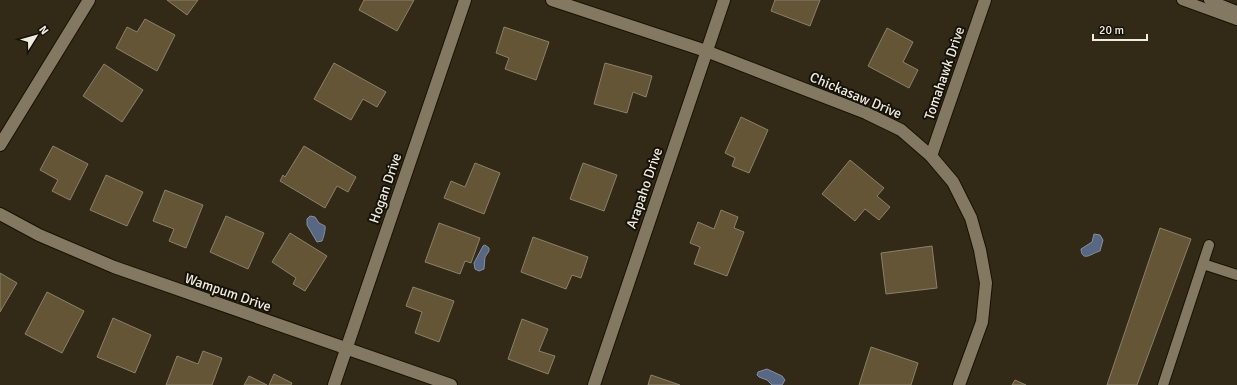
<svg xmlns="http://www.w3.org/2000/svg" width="1237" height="385" font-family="Signika,sans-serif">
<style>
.water{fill:#576784;stroke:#858f9f}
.building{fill:#635535;stroke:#8b816a}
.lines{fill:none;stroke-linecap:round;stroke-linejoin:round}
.service-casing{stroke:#1a1201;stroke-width:12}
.minor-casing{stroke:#1a1201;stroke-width:14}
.service{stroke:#837963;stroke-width:10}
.minor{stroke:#837963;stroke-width:12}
.labels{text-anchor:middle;stroke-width:4;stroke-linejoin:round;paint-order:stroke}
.street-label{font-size:14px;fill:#f0ebdf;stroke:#16120a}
</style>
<rect width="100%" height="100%" fill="#322916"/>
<g class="water">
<path d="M 310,216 L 315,217 L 319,223 L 325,226 C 326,229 323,239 322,241 L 317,242 L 307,225 L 307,219 Z"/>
<path d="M 1094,234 L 1100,235 L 1103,240 L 1100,251 C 1092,253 1082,263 1081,249 L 1092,242 Z"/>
<path d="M 485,245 L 489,248 L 489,251 L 485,257 L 484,269 L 479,271 L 475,269 L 474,263 L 483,246 Z"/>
<path d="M 767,369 L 782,376 L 785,380 L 782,385 L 772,385 L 767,380 L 759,377 L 757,375 L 758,372 Z"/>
</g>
<g class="building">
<path d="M 167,0 L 198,0 L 187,15 Z"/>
<path d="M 364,0 L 414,0 L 397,31 L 359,10 Z"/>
<path d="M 775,0 L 820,0 L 810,26 L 771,11 Z"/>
<path d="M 145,19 L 175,35 L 157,71 L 116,48 L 127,27 L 137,32 Z"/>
<path d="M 504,27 L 549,42 L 536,80 L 505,69 L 509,58 L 496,53 Z"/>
<path d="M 887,28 L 913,42 L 903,62 L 918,70 L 909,88 L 868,66 Z"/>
<path d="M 334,63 L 386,92 L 377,107 L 363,99 L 351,120 L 314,99 Z"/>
<path d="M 605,63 L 652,76 L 646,97 L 633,92 L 627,113 L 594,104 Z"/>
<path d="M 104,64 L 143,90 L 122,122 L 83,96 Z"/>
<path d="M 741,117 L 768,130 L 749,173 L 732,166 L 735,158 L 725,153 Z"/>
<path d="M 53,146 L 88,164 L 70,200 L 52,191 L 58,180 L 40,170 Z"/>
<path d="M 304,146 L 356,177 L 348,192 L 337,186 L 325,208 L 280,181 L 283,175 L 285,177 Z"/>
<path d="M 850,160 L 884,188 L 877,196 L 890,207 L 879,220 L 865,209 L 855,221 L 822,194 Z"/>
<path d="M 475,163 L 500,173 L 484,214 L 444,198 L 451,181 L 465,187 Z"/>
<path d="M 583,163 L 617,175 L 604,211 L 570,199 Z"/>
<path d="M 106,175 L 143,192 L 127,226 L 90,210 Z"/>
<path d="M 165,190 L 203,205 L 186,248 L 169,241 L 174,229 L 153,221 Z"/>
<path d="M 721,210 L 738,217 L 734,228 L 744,232 L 727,276 L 694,264 L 700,247 L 690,243 L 698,222 L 714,229 Z"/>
<path d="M 226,216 L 264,233 L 248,269 L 210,252 Z"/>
<path d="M 439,223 L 480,238 L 471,263 L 465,261 L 460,274 L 425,262 Z"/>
<path d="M 1160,228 L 1191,239 L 1137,385 L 1107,385 Z"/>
<path d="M 290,233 L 327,256 L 305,291 L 293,284 L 296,278 L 272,262 Z"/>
<path d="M 533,237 L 588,257 L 581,278 L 572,275 L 566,289 L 521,272 Z"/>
<path d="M 932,246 L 937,288 L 886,294 L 881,253 Z"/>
<path d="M 0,273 L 17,283 L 0,312 Z"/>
<path d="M 413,287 L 454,301 L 439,342 L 415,333 L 422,312 L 406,306 Z"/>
<path d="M 47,292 L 84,311 L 62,353 L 25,334 Z"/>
<path d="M 113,318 L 151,335 L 135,373 L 97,357 Z"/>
<path d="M 522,319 L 548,329 L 539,351 L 555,356 L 548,374 L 508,359 Z"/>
<path d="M 871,347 L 918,363 L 911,385 L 859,385 Z"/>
<path d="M 203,351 L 222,358 L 212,385 L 166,385 L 177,356 L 198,364 Z"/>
<path d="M 274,374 L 292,383 L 291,385 L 269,385 Z"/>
<path d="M 651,375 L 680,385 L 648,385 Z"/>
<path d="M 249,376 L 267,385 L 244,385 Z"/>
<path d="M 1015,380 L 1026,385 L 1012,385 Z"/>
</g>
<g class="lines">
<defs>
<g id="service">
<path d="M 1182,0 L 1237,20"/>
<path d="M 1209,0 L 1237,11"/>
<path d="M 1203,264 L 1237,275"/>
<path d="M 1163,385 L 1209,245"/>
</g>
<g id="minor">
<path d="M 552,0 L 706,51 L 866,113 L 901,130 L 931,156 L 953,182 L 971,218 L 980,250 L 986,283 L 982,322 L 959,385"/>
<path d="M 0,145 L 89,0"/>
<path d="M 931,156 L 985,0"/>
<path d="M 0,214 L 39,235 L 114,267 L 451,385"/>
<path d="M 334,385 L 465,0"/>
<path d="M 594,385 L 724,0"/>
</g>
</defs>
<use href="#service" class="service-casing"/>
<use href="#minor" class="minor-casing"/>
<use href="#service" class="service"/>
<use href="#minor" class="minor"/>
</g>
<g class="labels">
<g class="street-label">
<text transform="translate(944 73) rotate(-71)" y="5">Tomahawk Drive</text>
<text transform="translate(856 95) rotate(23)" y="5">Chickasaw Drive</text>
<text transform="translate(385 188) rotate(-71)" y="5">Hogan Drive</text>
<text transform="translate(644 188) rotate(-71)" y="5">Arapaho Drive</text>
<text transform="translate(228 292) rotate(19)" y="5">Wampum Drive</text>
</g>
</g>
<g transform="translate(36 36) rotate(53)" stroke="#16120a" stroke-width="3" paint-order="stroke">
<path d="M0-3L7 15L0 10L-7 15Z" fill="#f0ebdf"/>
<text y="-6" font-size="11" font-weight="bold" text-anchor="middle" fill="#f0ebdf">N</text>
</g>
<path d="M1093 34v6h54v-6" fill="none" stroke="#f0ebdf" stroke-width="2"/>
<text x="1099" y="34" font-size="12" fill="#f0ebdf" stroke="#16120a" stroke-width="3" paint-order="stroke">20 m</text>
</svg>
